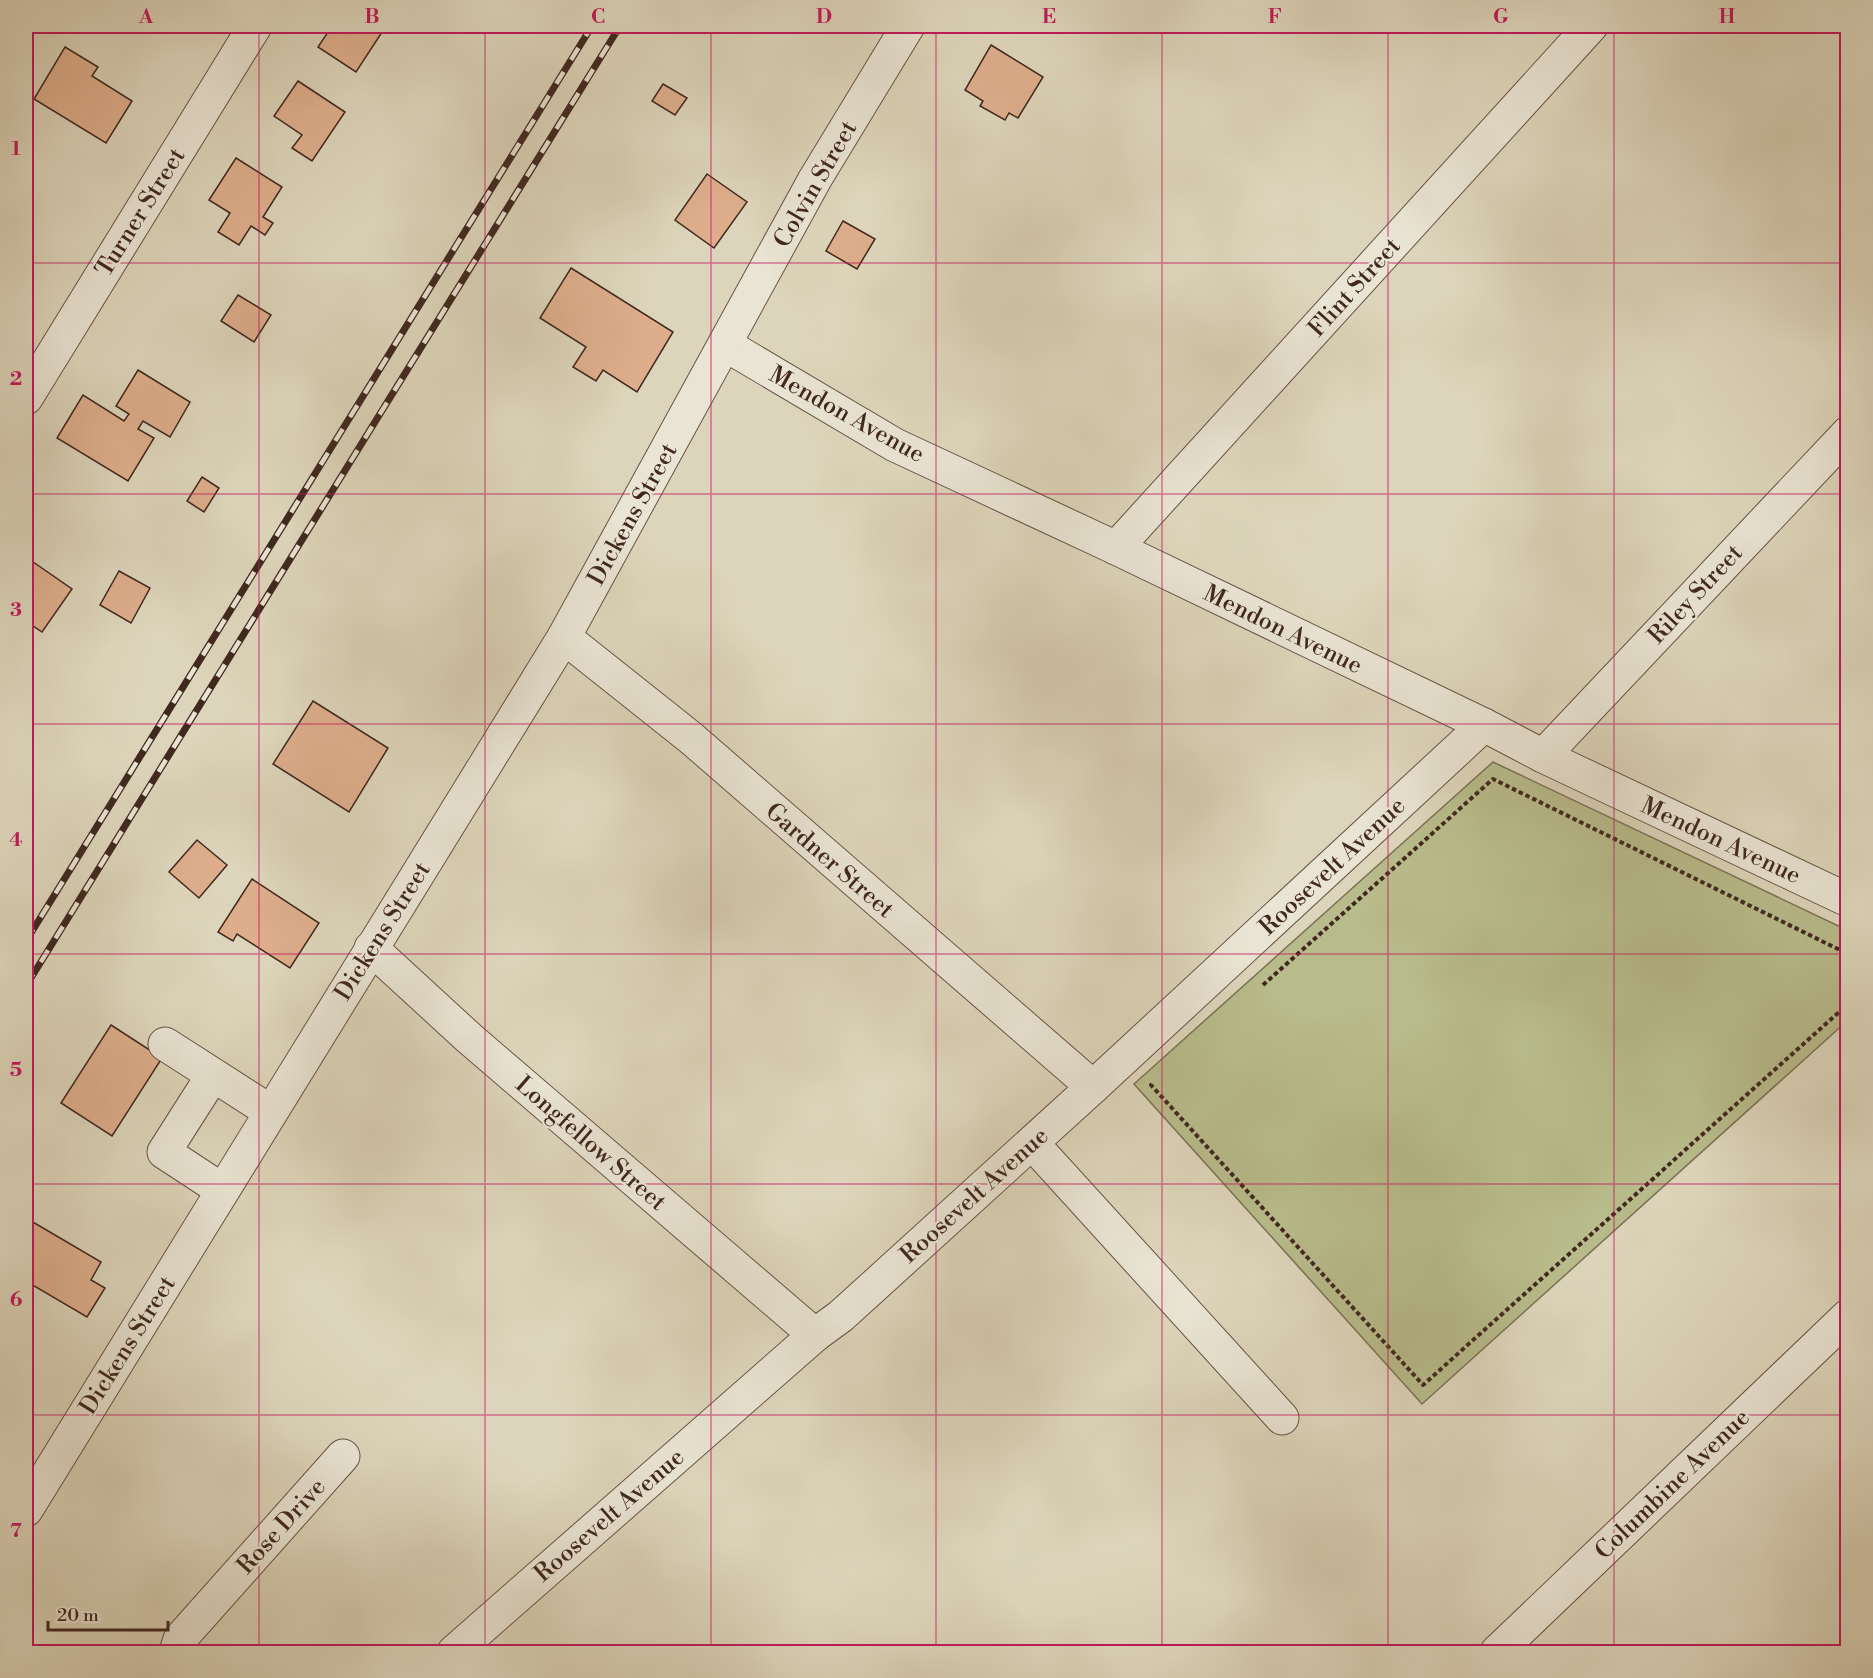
<svg xmlns="http://www.w3.org/2000/svg" width="1873" height="1678" font-family="'Libre Bodoni',serif">
<style>
.green{fill:#b8bb8b;stroke:#7c7255;stroke-width:1.5}
.building{fill:#deae8c;stroke:#40281f;stroke-width:1.5}
.lines{fill:none;stroke-linecap:round;stroke-linejoin:round}
.minor-casing{stroke:#675346;stroke-width:35}
.path{stroke:#40281f;stroke-width:4;stroke-dasharray:4.5 3;stroke-linecap:butt}
.minor{stroke:#e9e4d3;stroke-width:33}
.rail-casing{stroke:#40281f;stroke-width:7}
.rail{stroke:#e9e4d3;stroke-width:4.5;stroke-dasharray:14;stroke-linecap:butt}
.grid{fill:none;stroke:#c2185b;stroke-width:1.5;stroke-opacity:0.55}
.labels{text-anchor:middle;stroke-width:4.5;stroke-linejoin:round;paint-order:stroke}
.street-label{font-size:24px;fill:#40281f;stroke:#e9e4d3}
.neatline{fill:none;stroke:#c2185b;stroke-width:2}
.grid-label{font-size:20px;text-anchor:middle;font-weight:bold;fill:#c2185b}
</style>
<rect width="100%" height="100%" fill="#ddd5bb"/>
<filter id="stains"><feTurbulence type="fractalNoise" baseFrequency=".00333" numOctaves="4"/><feColorMatrix values="0 0 0 0 .2 0 0 0 0 .09 0 0 0 0 .02 0 0 0 .5 -.17"/></filter>
<radialGradient id="worn" r=".72"><stop offset=".6" stop-color="#630" stop-opacity="0"/><stop offset="1" stop-color="#630" stop-opacity=".3"/></radialGradient>
<path class="green" d="M 1493,762 L 1847,930 L 1847,1021 L 1422,1404 L 1134,1084 Z"/>
<g class="building">
<path d="M 332,26 L 386,26 L 356,72 L 318,47 Z"/>
<path d="M 991,45 L 1043,77 L 1018,118 L 1009,113 L 1005,120 L 980,106 L 983,101 L 965,90 Z"/>
<path d="M 65,47 L 98,67 L 92,76 L 132,101 L 106,143 L 34,99 Z"/>
<path d="M 298,81 L 345,112 L 312,161 L 292,148 L 302,135 L 274,116 Z"/>
<path d="M 663,84 L 687,98 L 675,115 L 652,101 Z"/>
<path d="M 236,158 L 282,187 L 263,217 L 273,223 L 265,235 L 251,226 L 239,245 L 218,232 L 230,213 L 209,200 Z"/>
<path d="M 707,174 L 747,202 L 714,248 L 675,220 Z"/>
<path d="M 843,221 L 875,239 L 857,269 L 826,251 Z"/>
<path d="M 571,268 L 673,332 L 637,392 L 603,370 L 596,381 L 573,367 L 586,347 L 540,318 Z"/>
<path d="M 238,295 L 271,315 L 254,342 L 221,321 Z"/>
<path d="M 138,370 L 190,402 L 170,437 L 143,421 L 138,429 L 154,438 L 128,481 L 57,438 L 83,395 L 124,421 L 129,414 L 116,406 Z"/>
<path d="M 202,477 L 219,488 L 204,512 L 187,501 Z"/>
<path d="M 26,557 L 72,589 L 42,632 L 26,621 Z"/>
<path d="M 119,571 L 150,588 L 131,623 L 100,605 Z"/>
<path d="M 313,701 L 388,748 L 349,812 L 273,764 Z"/>
<path d="M 197,840 L 227,865 L 199,898 L 169,872 Z"/>
<path d="M 252,879 L 319,923 L 290,968 L 237,934 L 233,941 L 218,932 Z"/>
<path d="M 111,1025 L 162,1058 L 112,1136 L 61,1103 Z"/>
<path d="M 26,1218 L 101,1262 L 91,1280 L 105,1288 L 87,1317 L 31,1284 L 26,1295 Z"/>
</g>
<g class="lines">
<defs>
<g id="minor">
<path d="M 726,345 L 895,445 L 1116,548 L 1484,725 L 1543,756 L 1848,900"/>
<path d="M 26,398 L 255,26"/>
<path d="M 1116,548 L 1591,26"/>
<path d="M 564,637 L 691,738 L 1093,1087"/>
<path d="M 1543,756 L 1848,433"/>
<path d="M 371,948 L 469,1038 L 815,1335"/>
<path d="M 165,1044 L 271,1112"/>
<path d="M 213,1075 L 164,1152 L 222,1190"/>
<path d="M 1032,1143 L 1282,1418"/>
<path d="M 26,1510 L 564,637 L 815,179 L 908,26"/>
<path d="M 176,1652 L 180,1639 L 343,1456"/>
<path d="M 454,1652 L 815,1335 L 841,1316 L 1093,1087 L 1484,725"/>
<path d="M 1497,1652 L 1848,1316"/>
</g>
</defs>
<use href="#minor" class="minor-casing"/>
<g class="path">
<path d="M 1263,985 L 1493,779 L 1848,954"/>
<path d="M 1152,1084 L 1151,1085 L 1423,1385 L 1848,1004"/>
</g>
<use href="#minor" class="minor"/>
<defs>
<g id="rail">
<path d="M 26,941 L 592,26"/>
<path d="M 26,986 L 620,26"/>
</g>
</defs>
<use href="#rail" class="rail-casing"/>
<use href="#rail" class="rail"/>
</g>
<path class="grid" d="M 259,26 L 259,1652M 485,26 L 485,1652M 711,26 L 711,1652M 936,26 L 936,1652M 1162,26 L 1162,1652M 1388,26 L 1388,1652M 1614,26 L 1614,1652M 26,263 L 1848,263M 26,494 L 1848,494M 26,724 L 1848,724M 26,954 L 1848,954M 26,1184 L 1848,1184M 26,1415 L 1848,1415"/>
<g class="labels">
<g class="street-label">
<text transform="translate(815 184) rotate(-60)" y="8">Colvin Street</text>
<text transform="translate(140 212) rotate(-58)" y="8">Turner Street</text>
<text transform="translate(1354 287) rotate(-48)" y="8">Flint Street</text>
<text transform="translate(847 414) rotate(29)" y="8">Mendon Avenue</text>
<text transform="translate(632 514) rotate(-61)" y="8">Dickens Street</text>
<text transform="translate(1695 594) rotate(-47)" y="8">Riley Street</text>
<text transform="translate(1283 629) rotate(26)" y="8">Mendon Avenue</text>
<text transform="translate(1721 840) rotate(25)" y="8">Mendon Avenue</text>
<text transform="translate(830 860) rotate(41)" y="8">Gardner Street</text>
<text transform="translate(1332 866) rotate(-43)" y="8">Roosevelt Avenue</text>
<text transform="translate(382 931) rotate(-58)" y="8">Dickens Street</text>
<text transform="translate(591 1143) rotate(41)" y="8">Longfellow Street</text>
<text transform="translate(974 1195) rotate(-42)" y="8">Roosevelt Avenue</text>
<text transform="translate(127 1345) rotate(-58)" y="8">Dickens Street</text>
<text transform="translate(1672 1484) rotate(-44)" y="8">Columbine Avenue</text>
<text transform="translate(609 1515) rotate(-41)" y="8">Roosevelt Avenue</text>
<text transform="translate(281 1526) rotate(-48)" y="8">Rose Drive</text>
</g>
</g>
<rect width="1873" height="1678" fill="none" stroke="#ddd5bb" stroke-width="66"/>
<path d="M48 1621v9h120v-9" fill="none" stroke="#40281f" stroke-width="3"/>
<text x="57" y="1621" font-size="18" fill="#40281f" stroke="#e9e4d3" stroke-width="4.5" paint-order="stroke">20 m</text>
<rect x="33" y="33" width="1807" height="1612" class="neatline"/>
<g class="grid-label">
<text x="146" y="23">A</text>
<text x="372" y="23">B</text>
<text x="598" y="23">C</text>
<text x="824" y="23">D</text>
<text x="1049" y="23">E</text>
<text x="1275" y="23">F</text>
<text x="1501" y="23">G</text>
<text x="1727" y="23">H</text>
<text x="16" y="155">1</text>
<text x="16" y="385">2</text>
<text x="16" y="616">3</text>
<text x="16" y="846">4</text>
<text x="16" y="1076">5</text>
<text x="16" y="1306">6</text>
<text x="16" y="1537">7</text>
</g>
<rect width="100%" height="100%" filter="url(#stains)"/>
<rect width="100%" height="100%" fill="url(#worn)"/>
</svg>
